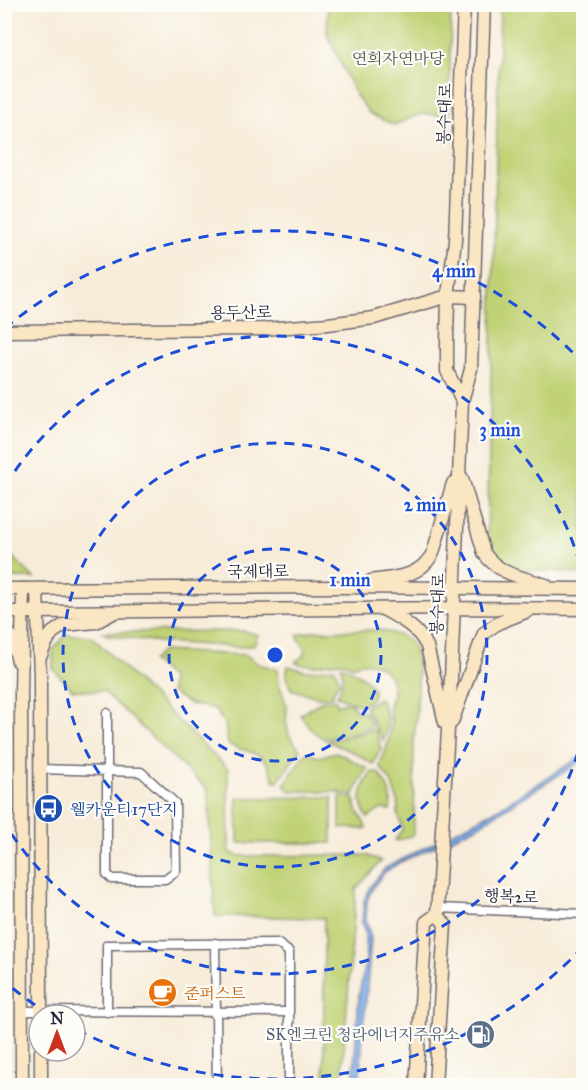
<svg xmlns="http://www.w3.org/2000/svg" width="588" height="1090" font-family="'IM FELL Great Primer','Noto Serif KR',serif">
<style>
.green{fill:#c0d274;stroke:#717a58;stroke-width:1.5}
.water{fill:#7ba9e4;stroke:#4e6690;stroke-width:1.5}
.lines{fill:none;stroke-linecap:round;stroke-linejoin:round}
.street-casing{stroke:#6d6972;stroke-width:11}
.secondary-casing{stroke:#6d6972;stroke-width:15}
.street{stroke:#fff;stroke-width:8}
.secondary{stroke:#fbe6c4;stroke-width:12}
.ring{fill:none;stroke:#1d4ed8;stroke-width:3;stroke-dasharray:10 8}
.labels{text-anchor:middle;stroke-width:4.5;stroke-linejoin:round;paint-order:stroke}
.park-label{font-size:16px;fill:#51574c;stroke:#fdfcf7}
.street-label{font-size:16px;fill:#22223b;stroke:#fdfcf7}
.transit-label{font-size:16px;fill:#164399;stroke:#fdfcf7;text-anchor:start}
.food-label{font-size:16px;fill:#c56008;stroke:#fdfcf7;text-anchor:start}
.service-label{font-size:16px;fill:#4e5e75;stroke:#fdfcf7;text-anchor:end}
.centre{fill:#1d4ed8;stroke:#fdfcf7;stroke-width:3}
.ring-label{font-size:18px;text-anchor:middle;font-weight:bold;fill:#1d4ed8;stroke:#fdfcf7;stroke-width:4.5;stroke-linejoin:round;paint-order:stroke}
</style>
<rect width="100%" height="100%" fill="#fdfcf7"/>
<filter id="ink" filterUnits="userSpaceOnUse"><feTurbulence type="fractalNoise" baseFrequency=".0167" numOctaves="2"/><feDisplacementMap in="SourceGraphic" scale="12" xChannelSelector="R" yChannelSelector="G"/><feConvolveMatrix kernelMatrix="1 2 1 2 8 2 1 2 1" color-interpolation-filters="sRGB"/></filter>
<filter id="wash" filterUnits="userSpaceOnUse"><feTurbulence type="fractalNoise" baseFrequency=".008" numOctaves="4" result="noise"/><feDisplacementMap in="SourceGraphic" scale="24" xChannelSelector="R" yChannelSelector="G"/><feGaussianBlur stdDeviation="1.35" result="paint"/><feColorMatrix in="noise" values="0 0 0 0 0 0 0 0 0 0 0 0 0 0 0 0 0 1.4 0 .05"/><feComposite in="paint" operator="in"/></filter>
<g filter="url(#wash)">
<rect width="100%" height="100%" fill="#f7ecd9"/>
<g class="green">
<path d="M 328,5 L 451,5 L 449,115 L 420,114 L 394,125 L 370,114 L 355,94 L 327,34 Z"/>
<path d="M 500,5 L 583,5 L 583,574 C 572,573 561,571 550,571 C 525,570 494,572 487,542 Z"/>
<path d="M 5,549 L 34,578 L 5,578 Z"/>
<path d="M 379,630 C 391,633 405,634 412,645 C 424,664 415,719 414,742 C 413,773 416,804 413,835 L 397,841 L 395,840 L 403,829 L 398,815 L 398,802 L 391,781 L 379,766 C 386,751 391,738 391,721 C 391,716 389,712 389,707 C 389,703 392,698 393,694 C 394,682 387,668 375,664 C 367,662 359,661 353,666 C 333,655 318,672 295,662 L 303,656 L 306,651 L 297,635 L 314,631 Z"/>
<path d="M 244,631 L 258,635 L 254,645 L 241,647 L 160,642 L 107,635 L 103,632 Z"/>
<path d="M 66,635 L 91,636 L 228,769 L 229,852 L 239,856 L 366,855 L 381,861 L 356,889 L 341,1085 L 324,1085 L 324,918 L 215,916 L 208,790 L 103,691 L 73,690 L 53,669 L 53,649 Z"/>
<path d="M 162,651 L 246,655 L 258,664 L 278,669 L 279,684 L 287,707 L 286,722 L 289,735 L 300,750 L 278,781 L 275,781 C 271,775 271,769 267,763 C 257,749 241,752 228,744 L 225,725 L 215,709 C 207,706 201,707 194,705 C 191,705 173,694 171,692 L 171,678 L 152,661 Z"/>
<path d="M 288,666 L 307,671 L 334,668 L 340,681 L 333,692 L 333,697 L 317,697 L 291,689 L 286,677 Z"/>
<path d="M 341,666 C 352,670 385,686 369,701 C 367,702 363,705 360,705 C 354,704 344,698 337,696 C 343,686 344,676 341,666 Z"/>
<path d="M 379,698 C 388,712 390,726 383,741 L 365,707 Z"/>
<path d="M 323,700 L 336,700 L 337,705 L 344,702 L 352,704 L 357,712 L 365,712 L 372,726 L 354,733 L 324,739 L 314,732 L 300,715 Z"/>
<path d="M 375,729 L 381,749 L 373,764 L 353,752 L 327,741 L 344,738 Z"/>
<path d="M 4,739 L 7,779 L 8,902 L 4,902 Z"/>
<path d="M 336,752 L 367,768 L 354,794 L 340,794 L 340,792 L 290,791 L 284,785 L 305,753 L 319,757 Z"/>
<path d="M 372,772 L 378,772 C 386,784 394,795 390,810 L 381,809 L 368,818 C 356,802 361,787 372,772 Z"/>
<path d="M 332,797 L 332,843 L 238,843 L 237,798 Z"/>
<path d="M 340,797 L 354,797 C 355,814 365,819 366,829 L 340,828 Z"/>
<path d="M 5,915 L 9,915 L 9,1086 L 4,1085 Z"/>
</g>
<path class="water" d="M 583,755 L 583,760 L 476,827 L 399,863 L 385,872 L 374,886 L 367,901 L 366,920 L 371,938 L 359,1085 L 353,1086 L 359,994 L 366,961 L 365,934 L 362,923 L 364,901 L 371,886 L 385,868 L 496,810 Z"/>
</g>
<g filter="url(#ink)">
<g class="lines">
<defs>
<g id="street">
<path d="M 39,769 L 141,772 L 175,803 L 176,871 L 165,879 L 112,879 L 107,874 L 107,713"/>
<path d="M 437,908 L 584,914"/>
<path d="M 215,943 L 217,1086"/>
<path d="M 22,1011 L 288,1012"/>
<path d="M 107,1012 L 107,945 L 277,943 L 289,952 L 289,1086"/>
</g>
<g id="secondary">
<path d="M 4,331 L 264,329 L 328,324 L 374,318 L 448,296 L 474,297"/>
<path d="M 462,401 L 447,371 L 447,342 L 448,296 L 455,240 L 464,4"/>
<path d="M 462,478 L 484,553 C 499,575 522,577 546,585"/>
<path d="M 371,581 C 397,577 419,578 433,553 L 453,483"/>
<path d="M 4,589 L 340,587 L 584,589"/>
<path d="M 37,589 L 40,677 L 41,1015"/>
<path d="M 383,609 C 401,619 417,627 427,646 L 445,723"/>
<path d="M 4,612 C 197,612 390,606 584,609"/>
<path d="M 4,629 L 11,636 L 18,661"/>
<path d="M 41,655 L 45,645 L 52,633 L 64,625 L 96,622 L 113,613"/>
<path d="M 452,722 L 484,633 L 498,623 L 528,611"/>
<path d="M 41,1051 L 41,1086"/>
<path d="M 22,1086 L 21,693 L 23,589"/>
<path d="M 416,1086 L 426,922 L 437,914"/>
<path d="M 435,1086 L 445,924 L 437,914 L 451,679 L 462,401 L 471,369 L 484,4"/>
</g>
</defs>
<use href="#street" class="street-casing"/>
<use href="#secondary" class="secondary-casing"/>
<use href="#street" class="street"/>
<use href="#secondary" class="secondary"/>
</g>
</g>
<g class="ring">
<circle cx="275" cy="655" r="106"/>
<circle cx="275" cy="655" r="212"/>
<path d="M583 735A318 318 0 0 1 5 824M5 486A318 318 0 0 1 583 575"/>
<path d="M583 947A424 424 0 0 1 76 1029M50 1015A424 424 0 0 1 5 982M5 328A424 424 0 0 1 583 363"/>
</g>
<defs>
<symbol id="bus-disc" viewBox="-11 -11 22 22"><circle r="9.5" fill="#1a4fb4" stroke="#fdfcf7"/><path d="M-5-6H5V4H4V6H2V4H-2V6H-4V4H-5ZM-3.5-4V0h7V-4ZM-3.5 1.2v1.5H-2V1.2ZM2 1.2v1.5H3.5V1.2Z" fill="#fff"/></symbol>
<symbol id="cafe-disc" viewBox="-11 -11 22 22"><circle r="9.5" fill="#e8710a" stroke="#fdfcf7"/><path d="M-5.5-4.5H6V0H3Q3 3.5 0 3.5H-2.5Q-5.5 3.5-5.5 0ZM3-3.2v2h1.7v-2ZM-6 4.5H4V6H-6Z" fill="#fff"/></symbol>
<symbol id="fuel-disc" viewBox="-11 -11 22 22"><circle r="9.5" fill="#5c6f8a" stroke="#fdfcf7"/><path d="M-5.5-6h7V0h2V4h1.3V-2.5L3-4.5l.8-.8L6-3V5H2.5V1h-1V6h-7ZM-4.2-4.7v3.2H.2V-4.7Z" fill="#fff"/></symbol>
</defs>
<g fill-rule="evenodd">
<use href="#bus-disc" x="32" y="792" width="33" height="33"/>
<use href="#cafe-disc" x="146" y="976" width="33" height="33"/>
<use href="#fuel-disc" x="464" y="1018" width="33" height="33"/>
</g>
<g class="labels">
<g class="park-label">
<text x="398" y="64">연희자연마당</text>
</g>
<g class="street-label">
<text transform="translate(444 114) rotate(-88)" y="6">봉수대로</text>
<text transform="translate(241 312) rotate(-1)" y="6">용두산로</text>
<text transform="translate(258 571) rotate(-1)" y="6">국제대로</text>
<text transform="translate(437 604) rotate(-88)" y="6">봉수대로</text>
<text transform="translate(511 896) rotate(2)" y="6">행복2로</text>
</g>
<g class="transit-label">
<text x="70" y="815">웰카운티17단지</text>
</g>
<g class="food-label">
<text x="184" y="999">준퍼스트</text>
</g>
<g class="service-label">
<text x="460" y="1040">SK엔크린 청라에너지주유소</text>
</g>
</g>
<circle cx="275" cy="655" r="9" class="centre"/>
<g class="ring-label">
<text x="454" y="277">4 min</text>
<text x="500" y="436">3 min</text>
<text x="425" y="511">2 min</text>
<text x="350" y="586">1 min</text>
</g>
<rect width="588" height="1090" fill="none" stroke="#fdfcf7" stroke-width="24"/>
<g transform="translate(57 1033)"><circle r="28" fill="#fdfcf7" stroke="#a5a5ac" stroke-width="1.5"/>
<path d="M0-4.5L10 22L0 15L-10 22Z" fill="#c8321e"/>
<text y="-9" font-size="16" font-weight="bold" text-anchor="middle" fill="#22223b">N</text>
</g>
</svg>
